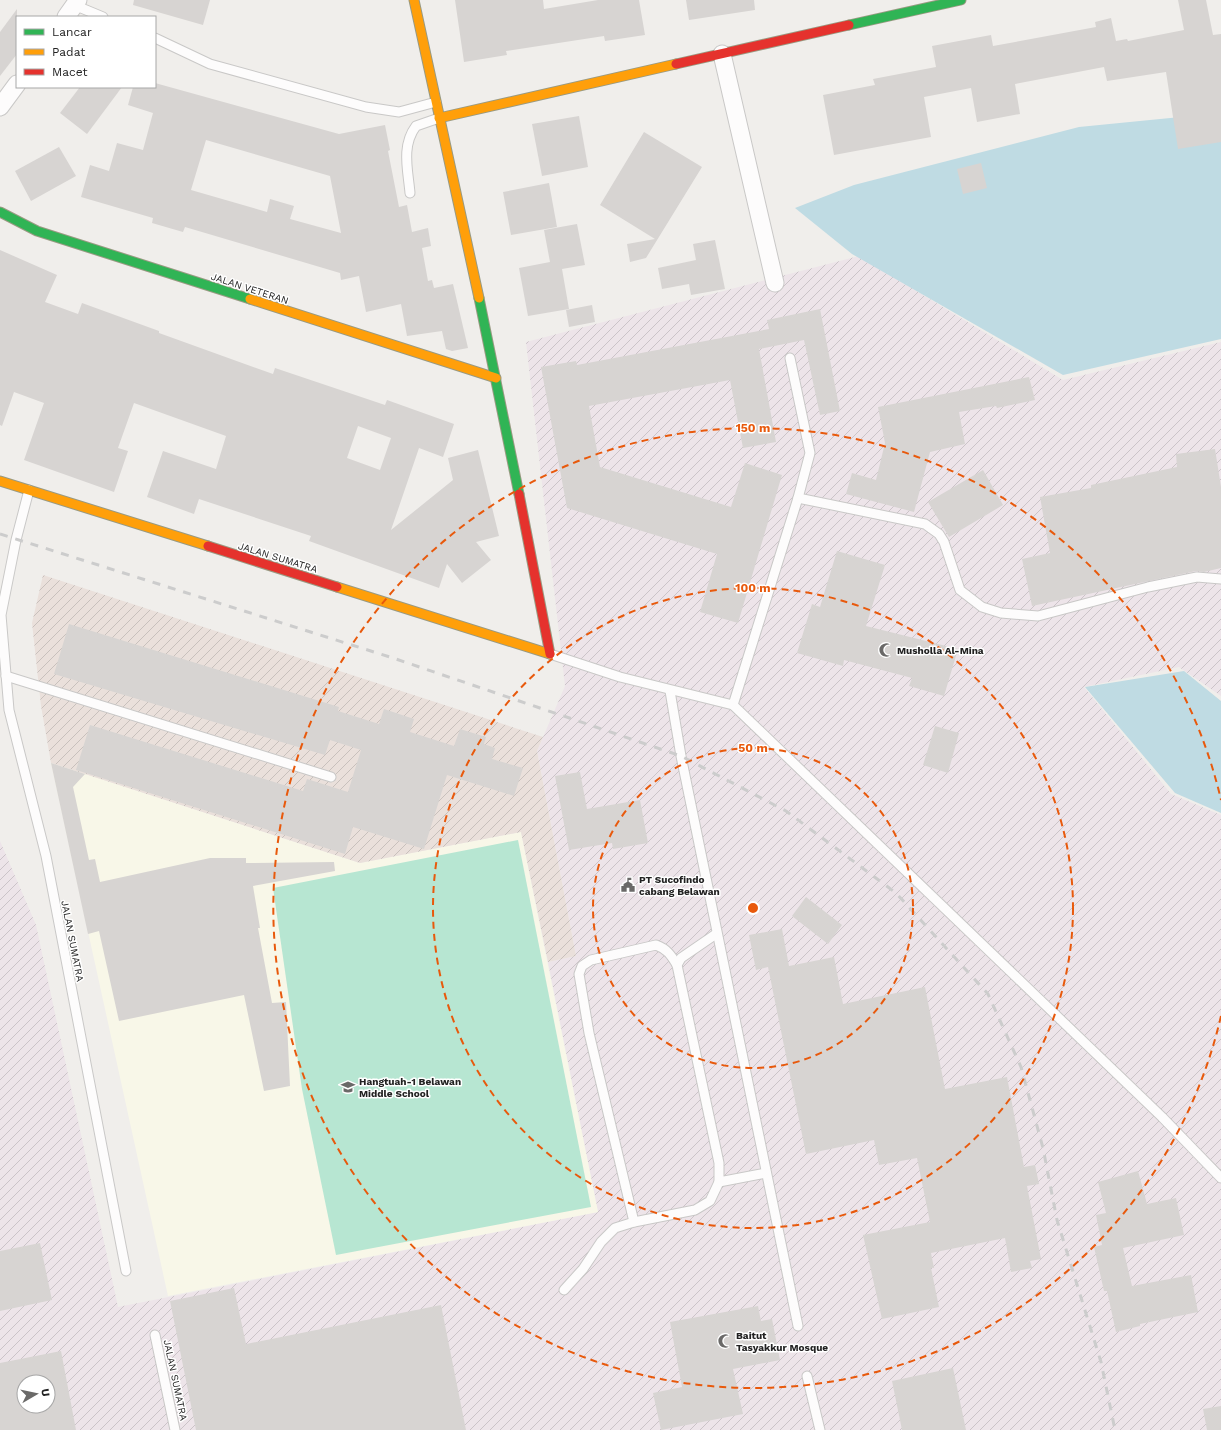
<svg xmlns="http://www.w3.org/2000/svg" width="1221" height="1430" font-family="'Work Sans',sans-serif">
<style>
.industrial{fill:url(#industrial-furrows);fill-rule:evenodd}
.education{fill:#f8f7e8}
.military{fill:url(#military-furrows)}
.pitch{fill:#b7e6d2}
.water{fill:#bfdbe3}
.building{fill:#d7d4d2;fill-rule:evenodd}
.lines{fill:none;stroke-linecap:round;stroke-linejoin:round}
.lane-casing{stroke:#c9c8c7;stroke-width:11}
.street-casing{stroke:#c9c8c7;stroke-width:19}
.fast-casing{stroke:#999a82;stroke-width:11}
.slow-casing{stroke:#999a82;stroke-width:11}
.jam-casing{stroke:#999a82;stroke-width:11}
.lane{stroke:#fdfcfc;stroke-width:9}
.street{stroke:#fdfcfc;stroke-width:17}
.fast{stroke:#30b455;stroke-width:9}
.slow{stroke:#ff9f0a;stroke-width:9}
.jam{stroke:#e5322d;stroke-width:9}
.rail{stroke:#ccc;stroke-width:3;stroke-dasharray:8 8;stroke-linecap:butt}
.ring{fill:none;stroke:#e8590c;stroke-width:2;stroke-dasharray:7 5}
.labels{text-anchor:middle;stroke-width:3;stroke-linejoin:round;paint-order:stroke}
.street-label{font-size:10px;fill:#222;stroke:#fff}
.poi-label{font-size:10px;font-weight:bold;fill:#222;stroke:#fff;text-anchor:start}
.centre{fill:#e8590c;stroke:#fff;stroke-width:2}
.ring-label{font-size:12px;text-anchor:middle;font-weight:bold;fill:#e8590c;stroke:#fff;stroke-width:3;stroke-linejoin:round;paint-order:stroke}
</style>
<defs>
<pattern id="industrial-furrows" width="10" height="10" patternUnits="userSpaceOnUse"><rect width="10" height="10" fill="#ede4e9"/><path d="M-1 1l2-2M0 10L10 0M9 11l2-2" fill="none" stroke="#cbc3c8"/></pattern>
<pattern id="military-furrows" width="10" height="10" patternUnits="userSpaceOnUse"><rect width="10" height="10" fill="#eae0db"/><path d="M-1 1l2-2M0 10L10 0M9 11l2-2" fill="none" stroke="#c8c0bc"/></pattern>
</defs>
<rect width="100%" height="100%" fill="#f0eeeb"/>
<path class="industrial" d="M 859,256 L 1063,380 L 1221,342 L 1221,696 L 1179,667 L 1084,687 L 1171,794 L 1221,815 L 1221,1430 L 0,1430 L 0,841 L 36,925 L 118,1307 L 598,1212 L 548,962 L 576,956 L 537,751 L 565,686 L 526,342 ZM 24,1382 L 48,1382 L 48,1406 L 24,1406 Z"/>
<path class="education" d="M 51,763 L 360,863 L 521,832 L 598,1212 L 168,1296 Z"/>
<path class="military" d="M 43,575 L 543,737 L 537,751 L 576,956 L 548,962 L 521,832 L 360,863 L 51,763 L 41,706 L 32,623 Z"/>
<path class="pitch" d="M 518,840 L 591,1207 L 336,1255 L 302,1089 L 273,888 Z"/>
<g class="water">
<path d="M 1221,113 L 1221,339 L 1063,375 L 852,254 L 795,208 L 854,185 L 1079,127 Z"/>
<path d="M 1184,671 L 1221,701 L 1221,813 L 1175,793 L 1085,687 Z"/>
</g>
<g class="building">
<path d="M 134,0 L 210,0 L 203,25 L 133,5 Z"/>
<path d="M 455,0 L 543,0 L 544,9 L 598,0 L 639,0 L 645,35 L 605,41 L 604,36 L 506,51 L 507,55 L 464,62 Z"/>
<path d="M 686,0 L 754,0 L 755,10 L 689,20 Z"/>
<path d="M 1178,0 L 1206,0 L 1213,35 L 1221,34 L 1221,142 L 1178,149 L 1166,72 L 1107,81 L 1104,67 L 1015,84 L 1020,114 L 977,122 L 971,88 L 924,97 L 931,137 L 834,155 L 823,95 L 875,85 L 873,79 L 936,67 L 932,46 L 991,35 L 993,46 L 1096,27 L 1095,22 L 1111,18 L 1116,41 L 1127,39 L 1128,41 L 1184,30 Z"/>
<path d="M 17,9 L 17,54 L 0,76 L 0,32 Z"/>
<path d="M 155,83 L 339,134 L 385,125 L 390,150 L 388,151 L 399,207 L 407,205 L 412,232 L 428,228 L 431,246 L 422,248 L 428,281 L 432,280 L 434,288 L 453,284 L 468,348 L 452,351 L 446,349 L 442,331 L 407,336 L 401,304 L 366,312 L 359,276 L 341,280 L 340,273 L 185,227 L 183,232 L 152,223 L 153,218 L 81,197 L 90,165 L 109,171 L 117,143 L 143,150 L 153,113 L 128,105 L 133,87 L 155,87 ZM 206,140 L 330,176 L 341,233 L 290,219 L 294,206 L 270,199 L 267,212 L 191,190 Z"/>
<path d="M 80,87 L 122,87 L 87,134 L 60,113 Z"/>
<path d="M 579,116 L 588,167 L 542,176 L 532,124 Z"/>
<path d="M 644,132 L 702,167 L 646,258 L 630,262 L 627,244 L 655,239 L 600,205 Z"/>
<path d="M 59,147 L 76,176 L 31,201 L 15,171 Z"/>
<path d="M 981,163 L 987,188 L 963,194 L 957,169 Z"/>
<path d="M 549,183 L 557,227 L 511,235 L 503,192 Z"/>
<path d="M 577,224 L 585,265 L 562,269 L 569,309 L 528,316 L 519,268 L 550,262 L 544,230 Z"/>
<path d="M 715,240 L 725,289 L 691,295 L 689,284 L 662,289 L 658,268 L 696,260 L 693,244 Z"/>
<path d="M 0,250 L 57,275 L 45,302 L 78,314 L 82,303 L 159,331 L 159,333 L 273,374 L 275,368 L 385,405 L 387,400 L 454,424 L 443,457 L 419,448 L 391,530 L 453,480 L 448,458 L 478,450 L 499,536 L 476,542 L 491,560 L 462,583 L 447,564 L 439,588 L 309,541 L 311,536 L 199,499 L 194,514 L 147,497 L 163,451 L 216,469 L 226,436 L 134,403 L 118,448 L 128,451 L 114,492 L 24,460 L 44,403 L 14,392 L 2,426 L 0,425 ZM 358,426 L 391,438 L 380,470 L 347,458 Z"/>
<path d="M 592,305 L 595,322 L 569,327 L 566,310 Z"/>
<path d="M 820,309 L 840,411 L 820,415 L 804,340 L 759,349 L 776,442 L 743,448 L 730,380 L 589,406 L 600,467 L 731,507 L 745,463 L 782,475 L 738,623 L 700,612 L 717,554 L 567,508 L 541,367 L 576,361 L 577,365 L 769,329 L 767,320 Z"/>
<path d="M 1029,377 L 1035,400 L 997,408 L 996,406 L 959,412 L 965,444 L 930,452 L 914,512 L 846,494 L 852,473 L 876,480 L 885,443 L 878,407 Z"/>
<path d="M 1215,449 L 1221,487 L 1221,568 L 1204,572 L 1196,571 L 1032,606 L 1022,559 L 1050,553 L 1040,497 L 1091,488 L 1091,485 L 1177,467 L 1176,454 Z"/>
<path d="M 983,470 L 1003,505 L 949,537 L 928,502 Z"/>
<path d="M 837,551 L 885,565 L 866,626 L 958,649 L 944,696 L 909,686 L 912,678 L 844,660 L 843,666 L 797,653 L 812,604 L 820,607 Z"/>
<path d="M 69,624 L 339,707 L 338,711 L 379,724 L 384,709 L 414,719 L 410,732 L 454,746 L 460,729 L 486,737 L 484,744 L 495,748 L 492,759 L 523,768 L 514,796 L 447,775 L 424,849 L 353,827 L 345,854 L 76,770 L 90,725 L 303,791 L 307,779 L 348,792 L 361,750 L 330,740 L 325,755 L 54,674 Z"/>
<path d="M 935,726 L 959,733 L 948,773 L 923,765 Z"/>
<path d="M 51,763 L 85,774 L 73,787 L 89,860 L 95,859 L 100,882 L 210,858 L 246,858 L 246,863 L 334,862 L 335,871 L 253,886 L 260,928 L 258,928 L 272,1003 L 286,1002 L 290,1086 L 264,1091 L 244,995 L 119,1021 L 99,931 L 88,934 Z"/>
<path d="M 580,772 L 587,809 L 640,800 L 648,843 L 613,849 L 612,843 L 569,850 L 555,776 Z"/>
<path d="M 806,897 L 842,925 L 828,944 L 792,916 Z"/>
<path d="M 782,929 L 789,966 L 834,957 L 843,1004 L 925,987 L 945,1089 L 1007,1077 L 1024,1167 L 1035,1165 L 1039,1184 L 1027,1186 L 1041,1259 L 1030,1261 L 1032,1268 L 1011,1272 L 1005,1238 L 931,1253 L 934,1268 L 931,1268 L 939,1307 L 882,1319 L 863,1235 L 930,1222 L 917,1158 L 879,1165 L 874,1140 L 806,1154 L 768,967 L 756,970 L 749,935 Z"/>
<path d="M 1138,1171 L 1147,1204 L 1176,1198 L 1184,1235 L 1123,1248 L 1132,1286 L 1191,1275 L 1198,1312 L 1140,1324 L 1140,1326 L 1116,1332 L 1107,1291 L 1104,1291 L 1094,1247 L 1102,1245 L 1096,1215 L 1106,1213 L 1098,1182 Z"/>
<path d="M 40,1243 L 52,1300 L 0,1311 L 0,1251 Z"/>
<path d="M 234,1288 L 246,1344 L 441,1305 L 466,1430 L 196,1430 L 170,1301 Z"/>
<path d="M 758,1306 L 761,1321 L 772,1319 L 780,1360 L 733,1369 L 743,1414 L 661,1430 L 653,1393 L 682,1387 L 670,1322 Z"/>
<path d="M 61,1351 L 76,1430 L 0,1430 L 0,1363 ZM 24,1382 L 48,1382 L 48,1406 L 24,1406 Z"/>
<path d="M 953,1368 L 966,1430 L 902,1430 L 892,1381 Z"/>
<path d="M 1221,1406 L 1221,1430 L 1207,1430 L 1203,1409 Z"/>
</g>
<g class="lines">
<defs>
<g id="lane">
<path d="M 74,5 L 103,17"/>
<path d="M 155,38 L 210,64 L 366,107 L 399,112 L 436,102"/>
<path d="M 410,193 C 408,170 401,146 416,126 L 439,118"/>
<path d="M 29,490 L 16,540 L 1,615 L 9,710 L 46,856 L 126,1271"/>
<path d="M 798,498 L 925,524 L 939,534 L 944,542 L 960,590 L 982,607 L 1001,613 L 1038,616 L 1148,587 L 1197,577 L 1221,579"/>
<path d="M 550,654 L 620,677 L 733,705 L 1162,1117 L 1221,1178"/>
<path d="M 6,676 L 331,777"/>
<path d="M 670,691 L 681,756 L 798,1326"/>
<path d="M 733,705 L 798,498 L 810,453 L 790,358"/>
<path d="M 719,1182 L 766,1173"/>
<path d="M 634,1222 L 589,1033 L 579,974 L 582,966 L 591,960 L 656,945 C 667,949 671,955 677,965"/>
<path d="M 564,1290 L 583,1269 L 601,1242 L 615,1228 L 634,1222 L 695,1210 L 710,1201 L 719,1182 L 719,1163 L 677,965 L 681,958 L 716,934"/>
<path d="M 155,1335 L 175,1430"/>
<path d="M 807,1376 L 820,1430"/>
</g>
<g id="street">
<path d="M 66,17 L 78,0"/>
<path d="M 722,54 L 775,283"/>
<path d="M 0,107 L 17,84"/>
</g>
<g id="fast">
<path d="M 849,25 L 961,0"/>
<path d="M 0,212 L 37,231 L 250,299"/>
<path d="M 479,298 L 519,494"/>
</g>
<g id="slow">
<path d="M 414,0 L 479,298"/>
<path d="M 439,118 L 676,64"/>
<path d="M 250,299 L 496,378"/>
<path d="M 0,481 L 208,546"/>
<path d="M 337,587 L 550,654"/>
</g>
<g id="jam">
<path d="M 676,64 L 849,25"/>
<path d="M 519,494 L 550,654"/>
<path d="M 208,546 L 337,587"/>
</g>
</defs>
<use href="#lane" class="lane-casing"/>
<use href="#street" class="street-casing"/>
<use href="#fast" class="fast-casing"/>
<use href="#slow" class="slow-casing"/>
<use href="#jam" class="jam-casing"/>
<use href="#lane" class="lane"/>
<use href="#street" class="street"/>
<use href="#fast" class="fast"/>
<use href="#slow" class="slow"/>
<use href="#jam" class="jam"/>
<path class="rail" d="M 0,534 L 393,658 L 681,756 L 786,811 L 896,893 L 988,994 L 1021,1067 L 1043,1148 L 1057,1220 L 1101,1362 L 1115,1430"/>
</g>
<g class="ring">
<circle cx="753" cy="908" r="160"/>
<circle cx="753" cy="908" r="320"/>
<path d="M1221 1016A480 480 0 1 1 1221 800"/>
</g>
<defs>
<symbol id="mosque-bare" viewBox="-9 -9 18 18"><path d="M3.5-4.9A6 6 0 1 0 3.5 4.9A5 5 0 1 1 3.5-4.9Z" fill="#6a6968" stroke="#fff" stroke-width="2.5" paint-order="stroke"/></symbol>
<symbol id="civic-bare" viewBox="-9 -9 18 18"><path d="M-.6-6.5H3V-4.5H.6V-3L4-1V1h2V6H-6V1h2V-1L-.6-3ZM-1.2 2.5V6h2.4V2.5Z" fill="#6a6968" stroke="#fff" stroke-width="2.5" paint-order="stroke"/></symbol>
<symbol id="school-bare" viewBox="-9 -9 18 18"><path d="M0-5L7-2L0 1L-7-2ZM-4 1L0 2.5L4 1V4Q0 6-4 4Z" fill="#6a6968" stroke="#fff" stroke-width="2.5" paint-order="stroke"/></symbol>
</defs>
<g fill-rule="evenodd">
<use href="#mosque-bare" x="876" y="640" width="20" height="20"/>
<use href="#civic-bare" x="618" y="875" width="20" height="20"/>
<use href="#school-bare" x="338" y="1077" width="20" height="20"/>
<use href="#mosque-bare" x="715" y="1331" width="20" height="20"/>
</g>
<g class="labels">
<g class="street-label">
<text transform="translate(250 288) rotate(18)" y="4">JALAN VETERAN</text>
<text transform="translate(278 557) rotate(17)" y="4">JALAN SUMATRA</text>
<text transform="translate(73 941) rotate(79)" y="4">JALAN SUMATRA</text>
<text transform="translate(176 1380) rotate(78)" y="4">JALAN SUMATRA</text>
</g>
<g class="poi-label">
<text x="897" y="654">Musholla Al-Mina</text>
<text x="639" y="883">PT Sucofindo<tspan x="639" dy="12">cabang Belawan</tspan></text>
<text x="359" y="1085">Hangtuah-1 Belawan<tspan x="359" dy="12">Middle School</tspan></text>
<text x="736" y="1339">Baitut<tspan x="736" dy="12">Tasyakkur Mosque</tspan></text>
</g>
</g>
<circle cx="753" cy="908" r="6" class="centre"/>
<g class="ring-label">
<text x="753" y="432">150 m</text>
<text x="753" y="592">100 m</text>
<text x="753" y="752">50 m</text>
</g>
<rect x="16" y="16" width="140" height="72" fill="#ffffff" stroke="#a7a7a7"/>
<rect x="24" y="29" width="20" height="6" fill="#30b455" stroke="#a7a7a7"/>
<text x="52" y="36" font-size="12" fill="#222222">Lancar</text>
<rect x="24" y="49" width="20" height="6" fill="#ff9f0a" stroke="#a7a7a7"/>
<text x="52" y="56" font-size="12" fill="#222222">Padat</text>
<rect x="24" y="69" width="20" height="6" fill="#e5322d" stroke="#a7a7a7"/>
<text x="52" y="76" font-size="12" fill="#222222">Macet</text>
<g transform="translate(36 1394) rotate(81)"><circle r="19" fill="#ffffff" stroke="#a7a7a7"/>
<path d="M0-3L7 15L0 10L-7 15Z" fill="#6a6968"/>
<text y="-6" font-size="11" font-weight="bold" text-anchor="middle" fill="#222222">U</text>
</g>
</svg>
